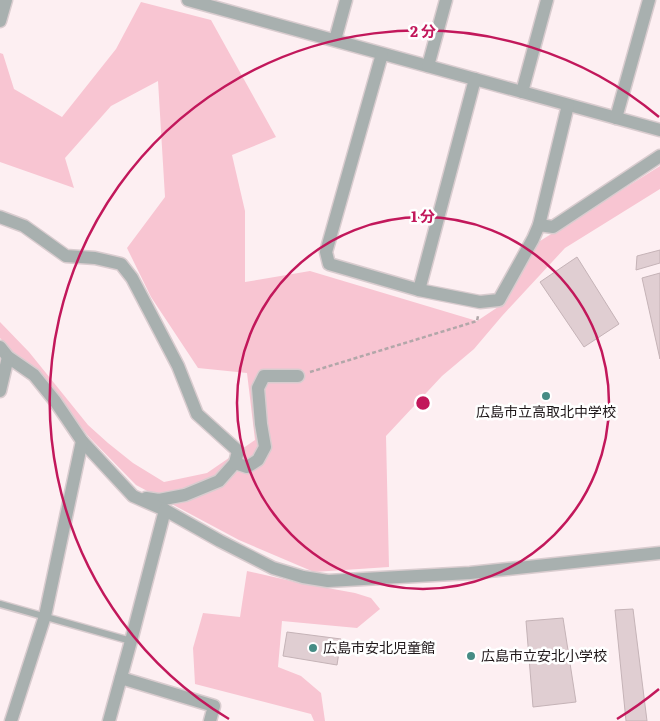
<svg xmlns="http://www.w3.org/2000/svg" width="660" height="721" font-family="Literata,'Noto Sans JP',serif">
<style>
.green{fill:#f8c5d2}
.building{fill:#e0ced2;stroke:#c5b3b7}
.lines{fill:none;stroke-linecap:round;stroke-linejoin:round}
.lane-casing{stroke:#d9cccf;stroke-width:9}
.street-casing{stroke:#d9cccf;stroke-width:15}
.path{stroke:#b2a7a9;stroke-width:2.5;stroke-dasharray:4 2.5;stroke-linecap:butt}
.lane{stroke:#a8b0af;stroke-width:6}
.street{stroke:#a8b0af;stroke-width:12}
.ring{fill:none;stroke:#c2185b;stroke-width:2.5}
.poi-dot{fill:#468c85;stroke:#fff;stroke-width:2}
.labels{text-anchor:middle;stroke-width:5;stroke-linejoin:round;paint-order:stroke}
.poi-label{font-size:14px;fill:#1e1719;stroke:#fff;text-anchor:start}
.centre{fill:#c2185b;stroke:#fff;stroke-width:2.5}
.ring-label{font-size:15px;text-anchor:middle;font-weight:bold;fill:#c2185b;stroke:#fff;stroke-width:5;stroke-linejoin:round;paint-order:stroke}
</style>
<rect width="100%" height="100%" fill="#fdeff2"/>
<g class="green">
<path d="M 141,2 L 211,20 L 276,137 L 232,155 L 245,211 L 245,282 L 310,271 L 477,321 L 498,307 L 540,241 L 660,166 L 660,189 L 565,248 L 502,316 L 474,349 L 442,376 L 386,436 L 389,567 L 314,572 L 239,540 L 136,485 L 89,437 L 37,372 L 13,353 L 0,338 L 0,322 L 29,352 L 88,425 L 108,443 L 133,463 L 164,482 L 207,473 L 255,440 L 247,373 L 198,368 L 151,297 L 127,248 L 165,197 L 158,81 L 111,106 L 65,158 L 74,188 L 0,162 L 0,53 L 3,54 L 14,89 L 62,117 L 116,49 Z"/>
<path d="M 247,571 L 300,583 L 355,593 L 371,598 L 380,609 L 357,628 L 282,621 L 278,667 L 301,676 L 321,693 L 325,721 L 314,721 L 311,714 L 195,684 L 193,648 L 203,613 L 240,617 Z"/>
</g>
<g class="building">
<path d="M 660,250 L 660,263 L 636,270 L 637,256 Z"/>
<path d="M 577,257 L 619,324 L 584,347 L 540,282 Z"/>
<path d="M 660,273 L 660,359 L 642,278 Z"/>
<path d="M 633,609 L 647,721 L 626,721 L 615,610 Z"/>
<path d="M 563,618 L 576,702 L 533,707 L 526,621 Z"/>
<path d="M 287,632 L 341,639 L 337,665 L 283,656 Z"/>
</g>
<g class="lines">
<defs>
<path id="lane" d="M 0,604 L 131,641"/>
<g id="street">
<path d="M 188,0 L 660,130"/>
<path d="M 0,21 L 6,0"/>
<path d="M 335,40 L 346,0"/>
<path d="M 382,54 L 326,252 L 329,264 L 419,290 L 480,302 L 499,300 L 533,239 L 539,225 L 568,105"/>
<path d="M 428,66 L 446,0"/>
<path d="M 522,92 L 547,0"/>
<path d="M 616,118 L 649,0"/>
<path d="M 0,217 L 24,226 L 66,256 L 95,258 L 121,264 L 132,278 L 178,366 L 197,414 L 238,451 L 235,463 L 219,481 L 185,495 L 159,500 L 146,498"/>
<path d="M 539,225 L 553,227 L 660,156"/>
<path d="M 419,290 L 475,79"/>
<path d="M 0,347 L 8,357 L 34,375 L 55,401 L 82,441 L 133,496 L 165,510 L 220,541 L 273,568 L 303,577 L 328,581 L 470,573 L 660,553"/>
<path d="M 0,391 L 8,357"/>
<path d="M 235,463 L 247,467 L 258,460 L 265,447 L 261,424 L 258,388 L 264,376 L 298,376"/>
<path d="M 121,678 L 214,706 L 210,721"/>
<path d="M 11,721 L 45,616 L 82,441"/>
<path d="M 109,721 L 131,641 L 165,510"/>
</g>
</defs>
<use href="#lane" class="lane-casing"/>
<use href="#street" class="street-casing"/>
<path class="path" d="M 310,372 L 477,321 L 478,316"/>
<use href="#lane" class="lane"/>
<use href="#street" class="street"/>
</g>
<g class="ring">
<circle cx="423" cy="403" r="186"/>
<path d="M659 689A371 371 0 0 1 617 719M229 719A371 371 0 1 1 659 117"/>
</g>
<g class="poi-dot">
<circle cx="546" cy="396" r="5"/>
<circle cx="313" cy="648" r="5"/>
<circle cx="471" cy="656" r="5"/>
</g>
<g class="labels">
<g class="poi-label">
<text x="546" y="417" text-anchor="middle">広島市立高取北中学校</text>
<text x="323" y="653">広島市安北児童館</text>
<text x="481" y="661">広島市立安北小学校</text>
</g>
</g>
<circle cx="423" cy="403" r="8" class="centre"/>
<g class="ring-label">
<text x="423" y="37">2 分</text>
<text x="423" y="222">1 分</text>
</g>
</svg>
